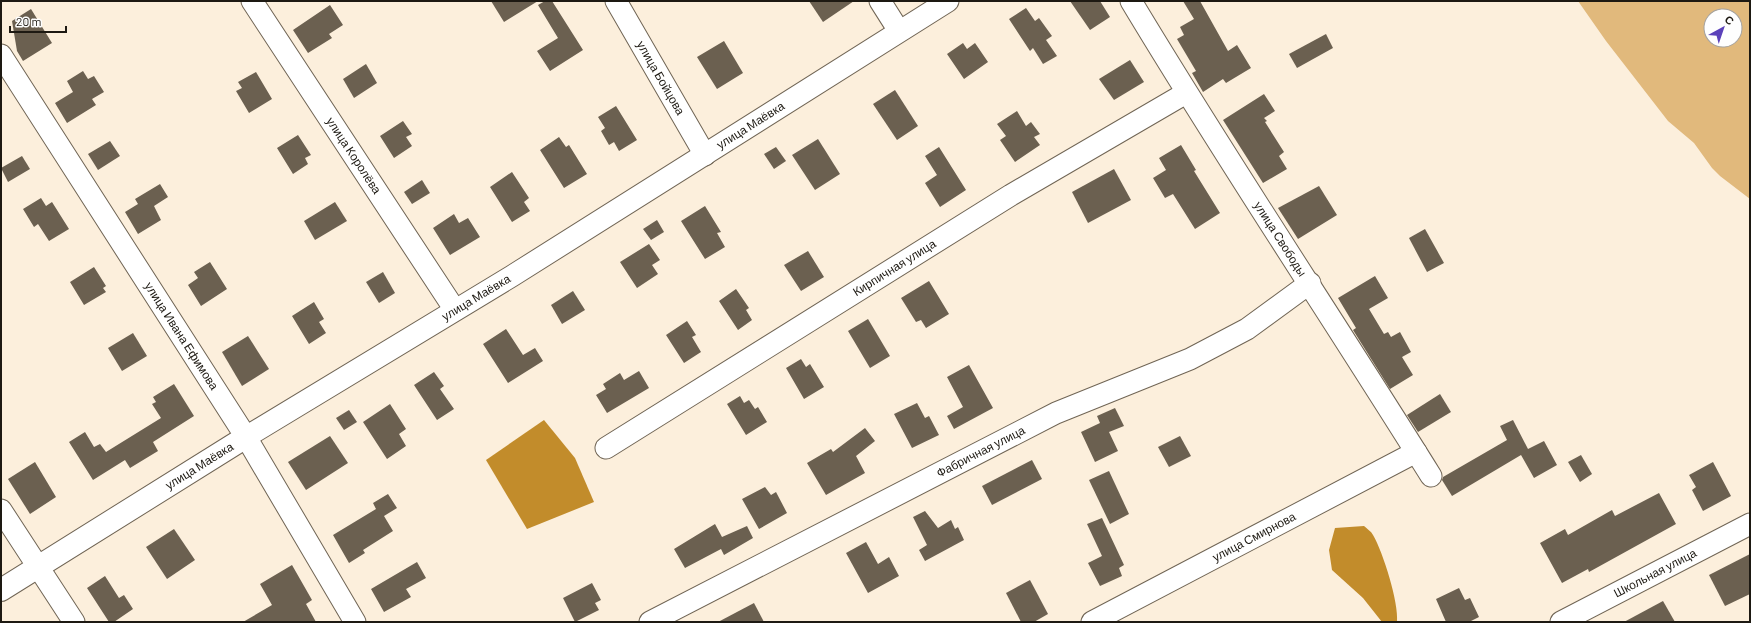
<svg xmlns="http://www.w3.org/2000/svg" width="1751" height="623" font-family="Barlow,sans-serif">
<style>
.green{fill:#e1b97c;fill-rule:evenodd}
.water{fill:#c28c2b}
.building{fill:#6b6050}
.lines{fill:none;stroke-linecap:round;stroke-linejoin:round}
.street-casing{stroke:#706555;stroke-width:23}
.secondary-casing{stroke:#706555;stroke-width:24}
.street{stroke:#fff;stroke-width:21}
.secondary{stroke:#fff;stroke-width:22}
.labels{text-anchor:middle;stroke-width:4;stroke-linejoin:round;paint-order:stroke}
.street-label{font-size:12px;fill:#1d1912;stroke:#fefefe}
</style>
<rect width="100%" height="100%" fill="#fcefdc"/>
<path class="green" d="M 1578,1 L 1750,1 L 1750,199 L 1720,176 L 1712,168 L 1694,143 L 1668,121 L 1606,41 ZM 1711,16 L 1735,16 L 1735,40 L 1711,40 Z"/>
<g class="water">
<path d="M 544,420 L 575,458 L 594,502 L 527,529 L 486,460 Z"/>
<path d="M 1364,526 C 1367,529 1371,531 1373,535 C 1383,552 1399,603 1397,622 L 1382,622 L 1363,598 L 1332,570 L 1329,550 L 1335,528 Z"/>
</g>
<g class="building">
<path d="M 491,1 L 538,1 L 504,22 Z"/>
<path d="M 545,1 L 552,1 L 583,50 L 550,71 L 537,51 L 558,38 L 538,5 Z"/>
<path d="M 809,1 L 854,1 L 823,22 Z"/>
<path d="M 1070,1 L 1100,1 L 1110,17 L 1090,30 Z"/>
<path d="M 1183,1 L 1200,1 L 1228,51 L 1237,45 L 1251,68 L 1226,83 L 1223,79 L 1203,92 L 1192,73 L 1196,71 L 1177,39 L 1184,35 L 1180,27 L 1194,19 Z"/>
<path d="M 330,5 L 343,25 L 329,34 L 332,38 L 308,53 L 293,30 Z"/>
<path d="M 1026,8 L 1035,21 L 1039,18 L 1052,36 L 1046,40 L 1057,56 L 1043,64 L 1033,48 L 1030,51 L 1009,19 Z"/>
<path d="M 31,9 L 52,43 L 23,61 L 17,51 L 12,21 Z"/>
<path d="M 1326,34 L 1333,48 L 1297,68 L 1289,54 Z"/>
<path d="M 724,41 L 743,73 L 717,89 L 697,57 Z"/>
<path d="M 963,43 L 967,49 L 975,43 L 988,62 L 964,79 L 947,54 Z"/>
<path d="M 1130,60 L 1144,82 L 1114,100 L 1099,79 Z"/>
<path d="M 366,64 L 377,83 L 354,98 L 343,79 Z"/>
<path d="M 83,71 L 88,79 L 94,76 L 104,92 L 92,99 L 96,105 L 67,123 L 55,103 L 73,92 L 67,81 Z"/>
<path d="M 256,72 L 272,99 L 249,113 L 236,91 L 242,88 L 238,82 Z"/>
<path d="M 895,90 L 918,126 L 897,140 L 873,104 Z"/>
<path d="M 1264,94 L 1275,111 L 1264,118 L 1267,121 L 1265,122 L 1284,152 L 1279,156 L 1287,169 L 1263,183 L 1223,120 Z"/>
<path d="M 616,106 L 637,140 L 619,151 L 614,142 L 609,145 L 601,131 L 605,128 L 598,117 Z"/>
<path d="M 1017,111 L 1026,126 L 1031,122 L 1040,134 L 1034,137 L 1040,145 L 1015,162 L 1000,140 L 1006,136 L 997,124 Z"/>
<path d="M 403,121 L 412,134 L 406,137 L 412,146 L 394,158 L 380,136 Z"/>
<path d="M 298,135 L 311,155 L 305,158 L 308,164 L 293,174 L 277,148 Z"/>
<path d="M 559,137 L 566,147 L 569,145 L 587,174 L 564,188 L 540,150 Z"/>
<path d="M 818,139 L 840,174 L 815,190 L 792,155 Z"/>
<path d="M 110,141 L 120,156 L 98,170 L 88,154 Z"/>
<path d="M 1181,145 L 1196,170 L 1194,171 L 1220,213 L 1195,229 L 1173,194 L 1165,198 L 1153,178 L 1166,170 L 1159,158 Z"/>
<path d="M 776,147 L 786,161 L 774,169 L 764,154 Z"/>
<path d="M 939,147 L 966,190 L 940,207 L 925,183 L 937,175 L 925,156 Z"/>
<path d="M 22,156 L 30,169 L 8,182 L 1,168 Z"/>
<path d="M 1114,169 L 1131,200 L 1088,223 L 1072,192 Z"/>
<path d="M 512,172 L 529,198 L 524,202 L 530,211 L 512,222 L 490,187 Z"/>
<path d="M 422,180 L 430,193 L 412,204 L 404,192 Z"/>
<path d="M 160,184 L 168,197 L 154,206 L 161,220 L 138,234 L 125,212 L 138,204 L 135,199 Z"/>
<path d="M 1319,186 L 1337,215 L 1298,239 L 1278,208 Z"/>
<path d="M 41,198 L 46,206 L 52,202 L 69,229 L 49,241 L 38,224 L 34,227 L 23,209 Z"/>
<path d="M 335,202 L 347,221 L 315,240 L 304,221 Z"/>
<path d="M 705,206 L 721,232 L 717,233 L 725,247 L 705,259 L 681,221 Z"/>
<path d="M 454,214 L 459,223 L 468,218 L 480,237 L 450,255 L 433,228 Z"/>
<path d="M 657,220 L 664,232 L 651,240 L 643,229 Z"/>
<path d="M 1425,229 L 1444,263 L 1427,272 L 1409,238 Z"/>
<path d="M 649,244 L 660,260 L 652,265 L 658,274 L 637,288 L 620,262 Z"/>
<path d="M 808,251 L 824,277 L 801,291 L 784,265 Z"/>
<path d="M 210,262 L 227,289 L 201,306 L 188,285 L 198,278 L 194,272 Z"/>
<path d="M 94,267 L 106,286 L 103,288 L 106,292 L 84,305 L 70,282 Z"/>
<path d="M 383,272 L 395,293 L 379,303 L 366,282 Z"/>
<path d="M 1375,276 L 1388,298 L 1369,309 L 1384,334 L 1388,332 L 1391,337 L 1400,332 L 1411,352 L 1402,357 L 1413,375 L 1390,389 L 1353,330 L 1356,328 L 1338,298 Z"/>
<path d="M 929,281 L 949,314 L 926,328 L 921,320 L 916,322 L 901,298 Z"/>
<path d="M 736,289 L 749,308 L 746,310 L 752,320 L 738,330 L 719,301 Z"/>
<path d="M 573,291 L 585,310 L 562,324 L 551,305 Z"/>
<path d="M 314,302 L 324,319 L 319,322 L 326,333 L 309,344 L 292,316 Z"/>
<path d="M 868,319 L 890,356 L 870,368 L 848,331 Z"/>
<path d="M 687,321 L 696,335 L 692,337 L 701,352 L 684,363 L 666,335 Z"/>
<path d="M 506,329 L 523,355 L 535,348 L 543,361 L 508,383 L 483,344 Z"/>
<path d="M 133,333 L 147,356 L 122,371 L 108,348 Z"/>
<path d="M 248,336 L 269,369 L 242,386 L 222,352 Z"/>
<path d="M 801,359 L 806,367 L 810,364 L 824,387 L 804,399 L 786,368 Z"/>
<path d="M 969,365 L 993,408 L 954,429 L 947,416 L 963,407 L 947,377 Z"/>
<path d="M 639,371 L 649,388 L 607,413 L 596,395 L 606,389 L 603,384 L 620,373 L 624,380 Z"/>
<path d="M 434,372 L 444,386 L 440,389 L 454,409 L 437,420 L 414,385 Z"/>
<path d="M 174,384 L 194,416 L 153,442 L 158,451 L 130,468 L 125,460 L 93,480 L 69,442 L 85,432 L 94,447 L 100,444 L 106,452 L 161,418 L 152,404 L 156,402 L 153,397 Z"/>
<path d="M 1440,394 L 1451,412 L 1418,432 L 1407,415 Z"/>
<path d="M 740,396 L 744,403 L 749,400 L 755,409 L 758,407 L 767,422 L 746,435 L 727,404 Z"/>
<path d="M 917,403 L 925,418 L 929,416 L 939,435 L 912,448 L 894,414 Z"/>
<path d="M 390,404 L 406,429 L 399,434 L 406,446 L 387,459 L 363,422 Z"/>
<path d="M 1115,408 L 1124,426 L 1109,432 L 1118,451 L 1095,462 L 1081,432 L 1100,423 L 1097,416 Z"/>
<path d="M 349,410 L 357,422 L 344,430 L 336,418 Z"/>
<path d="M 1513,420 L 1528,449 L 1544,441 L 1557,465 L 1534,478 L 1521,455 L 1452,496 L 1442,480 L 1443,477 L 1507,440 L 1500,426 Z"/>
<path d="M 865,428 L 875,441 L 856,456 L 865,473 L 826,495 L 807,463 L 831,449 L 833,452 Z"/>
<path d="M 330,436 L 348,463 L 306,490 L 288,462 Z"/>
<path d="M 1180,436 L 1191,456 L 1169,467 L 1158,447 Z"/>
<path d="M 1581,455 L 1592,474 L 1580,482 L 1568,462 Z"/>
<path d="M 1032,460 L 1042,479 L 992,505 L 982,486 Z"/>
<path d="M 35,462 L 56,497 L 30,514 L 8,479 Z"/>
<path d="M 1713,462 L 1731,496 L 1703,511 L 1692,490 L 1696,487 L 1689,475 Z"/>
<path d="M 1109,471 L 1129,514 L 1110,524 L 1089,480 Z"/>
<path d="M 765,487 L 771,495 L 776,492 L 787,513 L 759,529 L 742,499 Z"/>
<path d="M 1659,493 L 1676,524 L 1589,572 L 1588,569 L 1562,583 L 1540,543 L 1565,529 L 1568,535 L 1612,510 L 1615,516 Z"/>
<path d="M 388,494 L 397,508 L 384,516 L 393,531 L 363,550 L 365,553 L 349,563 L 333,535 L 376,509 L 373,503 Z"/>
<path d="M 925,511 L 938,528 L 951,520 L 955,529 L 958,527 L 964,540 L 925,561 L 919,550 L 927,545 L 913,517 Z"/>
<path d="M 1102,518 L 1124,565 L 1119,568 L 1122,576 L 1100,586 L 1088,563 L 1102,556 L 1087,524 Z"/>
<path d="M 715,524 L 722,537 L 747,526 L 753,538 L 724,555 L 721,549 L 685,568 L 674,549 Z"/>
<path d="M 174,529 L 195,560 L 167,579 L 146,547 Z"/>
<path d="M 866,542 L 878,564 L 889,557 L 899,576 L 868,593 L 846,553 Z"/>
<path d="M 1750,554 L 1750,594 L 1725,606 L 1709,575 Z"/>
<path d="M 417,562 L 426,578 L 406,589 L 411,597 L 384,612 L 371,589 Z"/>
<path d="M 292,565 L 312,600 L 306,604 L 316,622 L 243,622 L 272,605 L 260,584 Z"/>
<path d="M 105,576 L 119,598 L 124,595 L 133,609 L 114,622 L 109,622 L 87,588 Z"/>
<path d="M 1030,580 L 1048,614 L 1034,622 L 1021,622 L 1006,593 Z"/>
<path d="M 592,583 L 601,600 L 595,603 L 599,610 L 575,622 L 563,598 Z"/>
<path d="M 1459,588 L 1465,600 L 1470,598 L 1479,617 L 1469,622 L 1446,622 L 1436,599 Z"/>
<path d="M 1663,601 L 1675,622 L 1624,622 Z"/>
<path d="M 754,603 L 764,622 L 718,622 Z"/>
</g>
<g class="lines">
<defs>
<g id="street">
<path id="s1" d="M 252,1 L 455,310"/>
<path id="s2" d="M 616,1 L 705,155"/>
<path d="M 880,1 L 899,31"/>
<path id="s3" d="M 1131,1 C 1227,161 1332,317 1431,476"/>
<path id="s4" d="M 1,55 L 246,437 L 355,622"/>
<path id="s5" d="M 246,437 L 512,276 L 948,1"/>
<path id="s6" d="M 606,448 L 1011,195 L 1186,93"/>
<path d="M 1,510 L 74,622"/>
<path id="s7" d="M 650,622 L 1056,413 L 1190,359 L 1247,329 L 1310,283"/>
<path id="s8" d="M 1092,622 L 1416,452"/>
<path id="s9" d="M 1561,622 L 1750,524"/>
</g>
<g id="secondary">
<path id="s10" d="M 1,590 L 246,437"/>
</g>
</defs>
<use href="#street" class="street-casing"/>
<use href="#secondary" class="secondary-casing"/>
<use href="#street" class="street"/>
<use href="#secondary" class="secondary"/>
</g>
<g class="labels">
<g class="street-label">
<text dy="4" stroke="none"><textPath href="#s2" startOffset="89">улица Бойцова</textPath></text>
<text dy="4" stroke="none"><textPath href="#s5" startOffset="593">улица Маёвка</textPath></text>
<text dy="4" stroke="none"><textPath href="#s1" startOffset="185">улица Королёва</textPath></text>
<text dy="4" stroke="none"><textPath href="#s3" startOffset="281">улица Свободы</textPath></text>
<text dy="4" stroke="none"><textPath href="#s6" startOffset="340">Кирпичная улица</textPath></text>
<text dy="4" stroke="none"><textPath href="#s5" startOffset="269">улица Маёвка</textPath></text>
<text dy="4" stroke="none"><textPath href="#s4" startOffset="334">улица Ивана Ефимова</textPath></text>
<text dy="4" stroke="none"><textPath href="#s7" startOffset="372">Фабричная улица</textPath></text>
<text dy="4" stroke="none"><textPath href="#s10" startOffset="234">улица Маёвка</textPath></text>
<text dy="4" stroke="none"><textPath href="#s8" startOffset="183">улица Смирнова</textPath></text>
<text dy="4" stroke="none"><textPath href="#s9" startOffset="106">Школьная улица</textPath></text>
</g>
</g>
<rect width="1751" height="623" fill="none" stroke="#1d1912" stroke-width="4"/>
<g transform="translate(1723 28) rotate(40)"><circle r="19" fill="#fefefe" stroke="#a4a2a0"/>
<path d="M0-3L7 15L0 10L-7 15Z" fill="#5b41ba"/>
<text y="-6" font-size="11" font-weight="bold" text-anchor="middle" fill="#1d1912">С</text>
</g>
<path d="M10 26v6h56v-6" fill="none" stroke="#1d1912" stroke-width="2"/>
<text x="16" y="26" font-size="12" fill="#1d1912" stroke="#fefefe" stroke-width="3" paint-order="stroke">20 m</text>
</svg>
